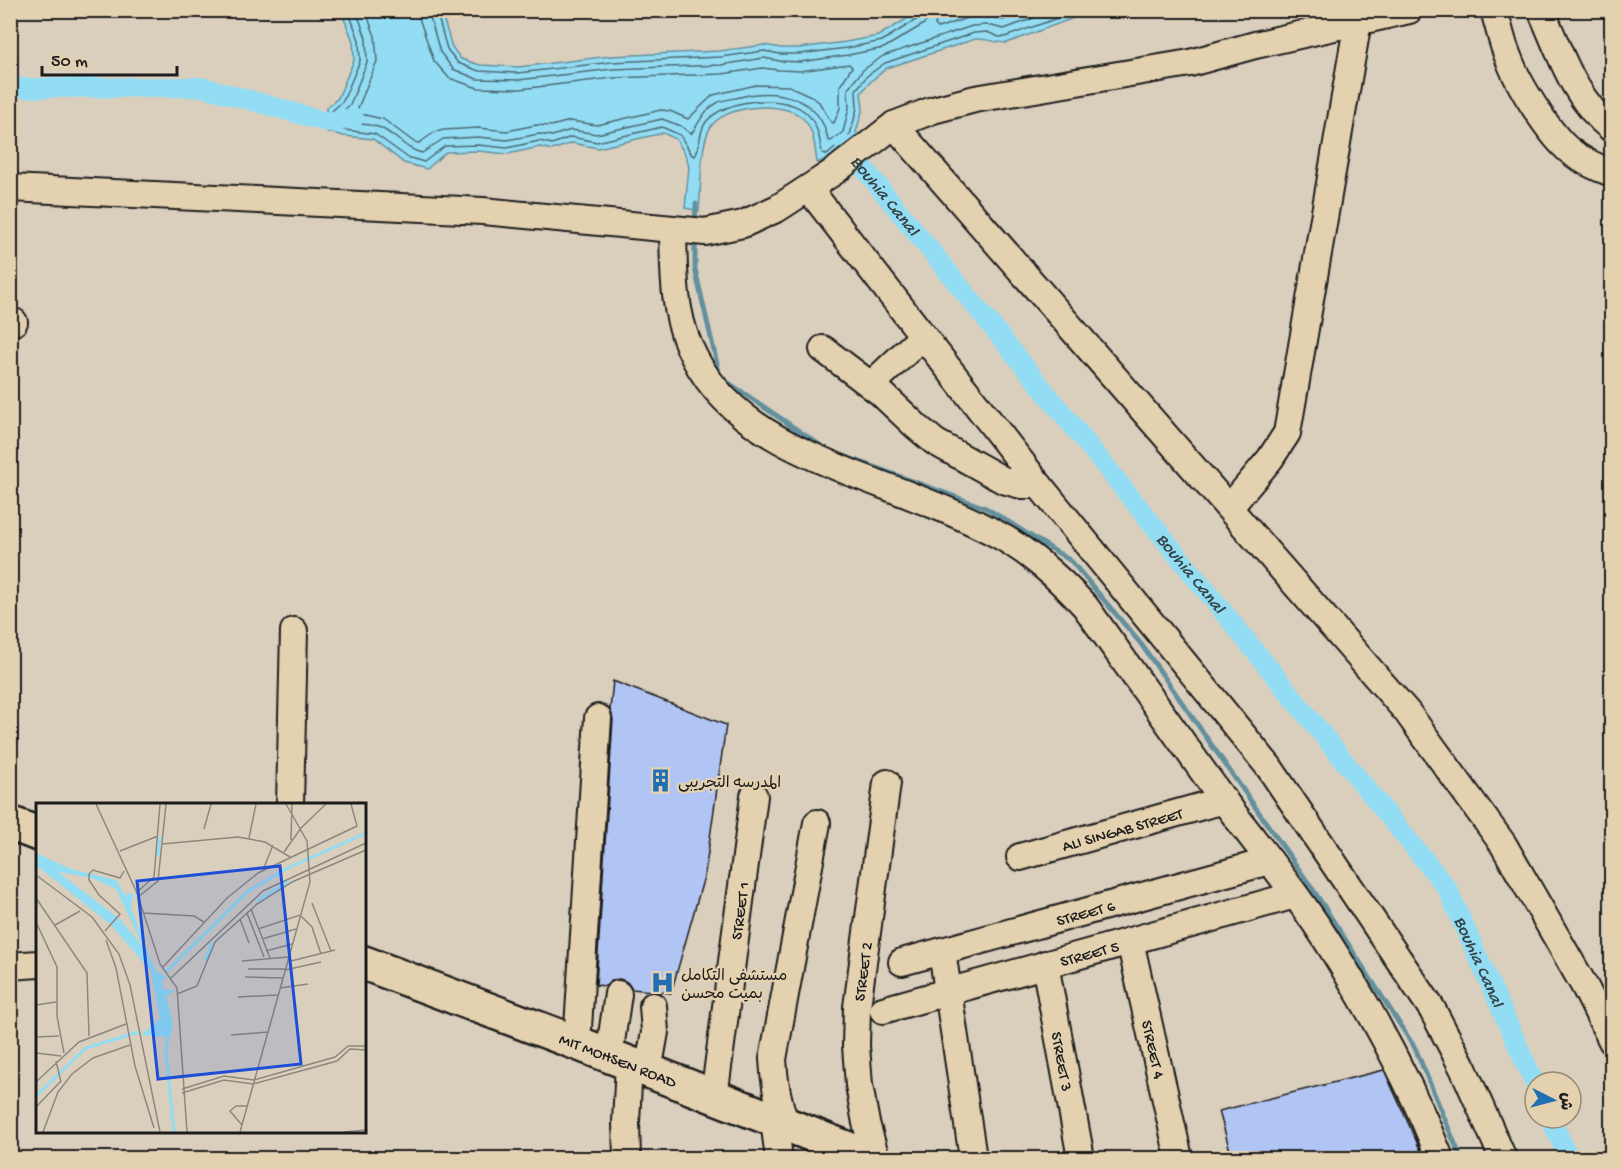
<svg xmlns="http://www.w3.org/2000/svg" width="1622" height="1169" font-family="'Gochi Hand','Playpen Sans Arabic',sans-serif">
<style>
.water{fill:#93ddf4;stroke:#63909e;stroke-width:1.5}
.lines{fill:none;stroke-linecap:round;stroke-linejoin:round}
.shore{stroke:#4c6972;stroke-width:1.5}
.stream{stroke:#63909e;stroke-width:5}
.canal{stroke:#93ddf4;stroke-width:20}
.building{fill:#b1c5f4;stroke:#1c1c1c;stroke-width:1.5}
.minor-casing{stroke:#1c1c1c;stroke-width:30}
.major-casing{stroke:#1c1c1c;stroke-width:38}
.minor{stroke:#e4d1af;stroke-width:26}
.major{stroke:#e4d1af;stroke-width:33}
.labels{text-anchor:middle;stroke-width:4.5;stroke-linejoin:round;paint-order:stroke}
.poi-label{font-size:16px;fill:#1c1c1c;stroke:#e4d1af;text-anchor:start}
.street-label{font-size:16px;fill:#1c1c1c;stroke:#e4d1af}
.water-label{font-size:18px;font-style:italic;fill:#344347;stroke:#e4d1af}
.inset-river{fill:none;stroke:#93ddf4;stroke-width:3}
.inset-road{fill:none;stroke:#8e877d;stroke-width:1.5}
.view{fill:#1d4ed8;fill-opacity:0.15;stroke:#1d4ed8;stroke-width:3}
.inset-edge{fill:none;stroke:#1c1c1c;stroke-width:3}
</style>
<rect width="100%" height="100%" fill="#dacfbd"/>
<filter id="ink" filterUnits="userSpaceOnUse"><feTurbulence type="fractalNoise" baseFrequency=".0167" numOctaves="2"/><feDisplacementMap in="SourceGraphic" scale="12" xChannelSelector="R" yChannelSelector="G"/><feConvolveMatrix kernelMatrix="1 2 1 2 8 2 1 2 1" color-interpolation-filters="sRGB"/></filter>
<g filter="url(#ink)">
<path class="water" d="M 341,11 L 441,11 L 452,47 L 461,59 L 480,65 L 519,67 L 611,56 L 720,51 L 764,45 L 781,48 L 799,48 L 846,42 L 878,36 L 920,11 L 1109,11 L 1076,17 L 1007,43 C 995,43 987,38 975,39 L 887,68 L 871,81 L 861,93 L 863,108 L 856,132 L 859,136 L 826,163 L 824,160 L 817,163 C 815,147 814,126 800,116 C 780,101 723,105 710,128 C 700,144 701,190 699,211 L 685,208 L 689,167 L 685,154 L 676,139 L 663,133 L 598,148 L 572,143 L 552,150 L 540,147 L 508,154 L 478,151 L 446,152 L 427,169 L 404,163 L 373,139 L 344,136 L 327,132 L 326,108 L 338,98 L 354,60 L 353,41 Z"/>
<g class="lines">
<g class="shore">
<path d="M 348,10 L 359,40 L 360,61 L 343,101 L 332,111 L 333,126 L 345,130 L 375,134 L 407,157 L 424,162 L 445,146 L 478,145 L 507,148 L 539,141 L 552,144 L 571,137 L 597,142 L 662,127 L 680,135 L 692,155 L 695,156 C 701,147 698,132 706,122 C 724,99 781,94 804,111 C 817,121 820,139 822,153 L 827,155 L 850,135 L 857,108 L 856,90 L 867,76 L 885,63 L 974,33 L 987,32 L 999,37 L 1005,37 L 1080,10"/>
<path d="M 356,10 L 366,38 L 367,62 L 350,105 L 340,114 L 340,120 C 351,126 366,122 378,127 C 395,133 404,149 422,153 L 443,139 L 478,137 L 507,140 L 539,134 L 552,136 L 571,130 L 597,134 L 662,119 L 681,126 L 691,134 C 700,123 702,111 717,103 C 724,99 733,99 740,97 C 776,88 820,96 828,140 L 831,141 L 843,132 L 849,108 L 848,89 L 863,70 L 883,56 L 972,26 L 987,25 L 1004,29 L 1056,10"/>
<path d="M 365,10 L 375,36 L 377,61 L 356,113 L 383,119 L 414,142 L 419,143 L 435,132 L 444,130 L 478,128 L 507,131 L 536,125 L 551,126 L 570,121 L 597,125 L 661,110 L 670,111 L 688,119 L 713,95 L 756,85 L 789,86 L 811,96 L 819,102 L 831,122 L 834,123 L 840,108 L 840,86 L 852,67 L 849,64 L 800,71 L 779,70 L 763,68 L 722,74 L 613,78 L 520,89 L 478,88 L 449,78 L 434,61 L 420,21 L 419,10"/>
<path d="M 428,10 L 440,52 L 453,69 L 477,79 L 518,80 L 613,69 L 721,65 L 764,58 L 780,61 L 800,62 L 848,55 L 884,48 L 924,24 L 929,18 L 930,10"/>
<path d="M 436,10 L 447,49 L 458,63 L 479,71 L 518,73 L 612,62 L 721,57 L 764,51 L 780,54 L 799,54 L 847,48 L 882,41 L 919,18 L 922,10"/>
<path d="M 939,10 L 935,25 L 938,28 L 970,17 L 988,16 L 1003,20 L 1030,10"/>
</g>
<g class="stream">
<path d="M 695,224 L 696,204"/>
<path d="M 695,237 L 695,269 L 720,377 L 824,448"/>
<path d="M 836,453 L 986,508 L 1071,561 L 1141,644 L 1316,894 L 1415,1048 L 1461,1158"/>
</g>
<g class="canal">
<path d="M 10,88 L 203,87 L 327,122 L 354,118"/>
<path id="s1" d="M 846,146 L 1447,888 L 1535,1084"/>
<path d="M 1550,1118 L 1569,1158"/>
</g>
</g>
<g class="building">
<path d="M 613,681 L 726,725 L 705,873 L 671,993 L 632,989 L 627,982 L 620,979 L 612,980 L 606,986 L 596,985 L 613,719 L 610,710 Z"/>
<path d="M 1384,1070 L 1424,1158 L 1232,1158 L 1219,1111 Z"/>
</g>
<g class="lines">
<defs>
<g id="minor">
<path d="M 1494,10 C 1499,27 1502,44 1509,59 C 1518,84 1550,135 1570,151 C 1582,161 1598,168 1612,173"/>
<path d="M 1541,10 C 1560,52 1574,100 1612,129"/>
<path d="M 894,125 L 1407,712 L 1503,844 L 1585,987 L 1612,1041"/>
<path d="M 10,188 L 483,211 L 705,232 L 743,224 L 778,208 L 835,171 L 894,125 L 933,110 L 975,99 L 1190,63 L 1255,45 L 1409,10"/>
<path d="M 809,189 L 1039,485 L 1269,767 L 1432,1009 L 1463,1068 L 1503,1158"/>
<path d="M 673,230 C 674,269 673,309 689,346 C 719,416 784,445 849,472 C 897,491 947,508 993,532 C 1028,550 1058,577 1085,606 C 1130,670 1176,734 1222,798 C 1260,849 1301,898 1334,952 C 1375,1017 1412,1087 1440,1158"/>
<path d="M 10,323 L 14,322"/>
<path d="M 823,349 L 881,393 L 917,427 L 935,442 L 1003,480 L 1021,485 L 1039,485"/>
<path d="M 871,385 L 923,336"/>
<path d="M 1230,507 L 1270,459 L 1287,433 L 1358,21"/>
<path d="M 290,804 L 294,631"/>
<path id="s2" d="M 1020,857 L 1224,800"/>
<path id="s3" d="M 1130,941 L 1179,1158"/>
<path d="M 942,951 L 973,1158"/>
<path id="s4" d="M 902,962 L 1270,861"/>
<path id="s5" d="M 1045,964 L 1081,1158"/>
<path d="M 10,966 L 38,964"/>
<path id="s6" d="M 883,1010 L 1295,895"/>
<path d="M 577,1043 L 598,718"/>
<path d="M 609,1056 L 618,994"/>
<path d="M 648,1071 L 655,1032 L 653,1006"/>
<path id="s7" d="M 714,1097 L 754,796"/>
<path d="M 774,1121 L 779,1158"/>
<path d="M 786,1125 C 778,1103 774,1083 773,1059 L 817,823"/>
<path d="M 627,1158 L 626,1122 L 629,1064"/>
<path id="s8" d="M 876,1158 L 866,1123 L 859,1085 L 856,1046 L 857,1007 L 887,783"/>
</g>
<g id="major">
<path d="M 10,823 L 38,834"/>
<path id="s9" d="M 364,963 L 577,1043 L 872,1158"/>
</g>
</defs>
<use href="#minor" class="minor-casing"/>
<use href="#major" class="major-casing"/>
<use href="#minor" class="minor"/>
<use href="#major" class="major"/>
</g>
</g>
<defs>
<symbol id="building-bare" viewBox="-9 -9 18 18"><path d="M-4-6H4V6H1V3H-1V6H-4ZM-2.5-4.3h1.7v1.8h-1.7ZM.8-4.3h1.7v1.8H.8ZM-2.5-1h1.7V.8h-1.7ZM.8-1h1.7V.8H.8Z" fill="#1f6fb2" stroke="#e4d1af" stroke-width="2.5" paint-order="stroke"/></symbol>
<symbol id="hospital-bare" viewBox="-9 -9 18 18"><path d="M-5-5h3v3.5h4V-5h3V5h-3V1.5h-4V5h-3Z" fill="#1f6fb2" stroke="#e4d1af" stroke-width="2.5" paint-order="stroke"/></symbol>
</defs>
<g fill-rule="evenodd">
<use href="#building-bare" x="644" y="764" width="33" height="33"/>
<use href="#hospital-bare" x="646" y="966" width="33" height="33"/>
</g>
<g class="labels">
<g class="poi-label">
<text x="678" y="787">المدرسه التجريبى</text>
<text x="681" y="980">مستشفى التكامل<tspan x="681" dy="18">بميت محسن</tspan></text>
</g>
<g class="street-label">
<text dy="6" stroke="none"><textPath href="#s2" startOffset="106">ALI SINGAB STREET</textPath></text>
<text dy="6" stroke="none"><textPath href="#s7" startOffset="188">STREET 1</textPath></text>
<text dy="6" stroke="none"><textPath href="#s4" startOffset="190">STREET 6</textPath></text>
<text dy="6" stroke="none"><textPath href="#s6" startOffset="214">STREET 5</textPath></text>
<text dy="6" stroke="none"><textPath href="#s8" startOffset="189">STREET 2</textPath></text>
<text dy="6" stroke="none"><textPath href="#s3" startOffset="111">STREET 4</textPath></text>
<text dy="6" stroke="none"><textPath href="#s9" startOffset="272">MIT MOHSEN ROAD</textPath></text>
<text dy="6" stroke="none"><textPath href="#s5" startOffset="99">STREET 3</textPath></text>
</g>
<g class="water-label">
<text dy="6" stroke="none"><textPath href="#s1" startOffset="63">Bouhia Canal</textPath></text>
<text dy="6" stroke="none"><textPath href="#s1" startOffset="549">Bouhia Canal</textPath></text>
<text dy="6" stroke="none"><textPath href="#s1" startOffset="1035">Bouhia Canal</textPath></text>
</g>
</g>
<g transform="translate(36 803)">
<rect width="330" height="330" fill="#dacfbd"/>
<path d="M 0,50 L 35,66 L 80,77 L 89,92 L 98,90 L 95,104 L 114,156 L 121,169 L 131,174 L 126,177 L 127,186 L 139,188 L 130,193 L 137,222 L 134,234 L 105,232 L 124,216 L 115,168 L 74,121 L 0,62 ZM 22,69 L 56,75 L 80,86 L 108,145 L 84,116 Z" fill="#93ddf4" fill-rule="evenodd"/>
<path class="inset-river" d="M 122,53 L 124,34M 221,98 L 253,78M 169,158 L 176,140M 130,169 L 212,88 L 252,65 L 330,30M 132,233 L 130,250 L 138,329M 0,293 L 50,245 L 103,229"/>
<path class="inset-road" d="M 60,1 L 101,90 L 124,161 L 141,185 L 151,329M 168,26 L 175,1M 213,35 L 220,1M 255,37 L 256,1M 126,41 L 202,34 L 229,39 L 254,54M 84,48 L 122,33M 248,49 L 265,25 L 290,1M 227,67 L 237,42M 0,72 L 56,114 L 83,151 L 94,182 L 124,329M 100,90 L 118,74 L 124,1M 102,94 L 122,78 L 130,1M 0,95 L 51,170 L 53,233M 276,100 L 295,148M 215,106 L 234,155M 107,110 L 158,113 L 168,119M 211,110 L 228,154M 204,116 L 213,140M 0,119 L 21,164 L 21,213 L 28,250M 19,122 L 44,108M 222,126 L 264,112 L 276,124 L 285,151M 69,128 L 84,111 L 63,92 L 53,77 L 53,71 L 57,67 L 84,75 L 88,68M 226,136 L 260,126M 70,137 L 80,165 L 99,263 L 118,325M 230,148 L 256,141M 206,158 L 252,154M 251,159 L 299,147M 126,165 L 191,95 L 222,70 L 321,23 L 315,1M 212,166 L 249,166M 249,167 L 285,159M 209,174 L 247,175M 135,175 L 227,88 L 330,40M 244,185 L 272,181M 141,191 L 161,183 L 179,139 L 221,101 L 256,79 L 330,47M 202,194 L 242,192M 0,202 L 20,199M 195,232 L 232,229M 0,234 L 23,233M 0,250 L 25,253M 20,258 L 25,279M 0,279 L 43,239 L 90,221M 146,286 L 188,273 L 218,277 L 299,254 L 312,243 L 330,243M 146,290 L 188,277 L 217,281 L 301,258 L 314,246 L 330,247M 0,304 L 25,278M 206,322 L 194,308 L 200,303 L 211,303M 7,329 L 22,289 L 36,271 L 57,255 L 94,242M 204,329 L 274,79 L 271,38 L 250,1M 307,329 L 330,327"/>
<path class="view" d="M 244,63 L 265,261 L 122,276 L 101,78 Z"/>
<rect width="330" height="330" class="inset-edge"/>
</g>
<rect width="1622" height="1169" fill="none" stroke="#e4d1af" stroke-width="36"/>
<rect x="18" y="18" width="1586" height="1133" fill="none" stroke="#1c1c1c" stroke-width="2" filter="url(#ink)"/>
<g transform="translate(1553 1100) rotate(96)"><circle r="28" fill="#e4d1af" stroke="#948974" stroke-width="1.5"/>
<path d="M0-4.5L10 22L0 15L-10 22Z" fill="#1f6fb2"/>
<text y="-9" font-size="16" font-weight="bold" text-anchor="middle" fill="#1c1c1c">ش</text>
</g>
<path d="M42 66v9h135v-9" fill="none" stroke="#1c1c1c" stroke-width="3"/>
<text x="51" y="66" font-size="18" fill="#1c1c1c" stroke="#e4d1af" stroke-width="4.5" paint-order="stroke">50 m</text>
</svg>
